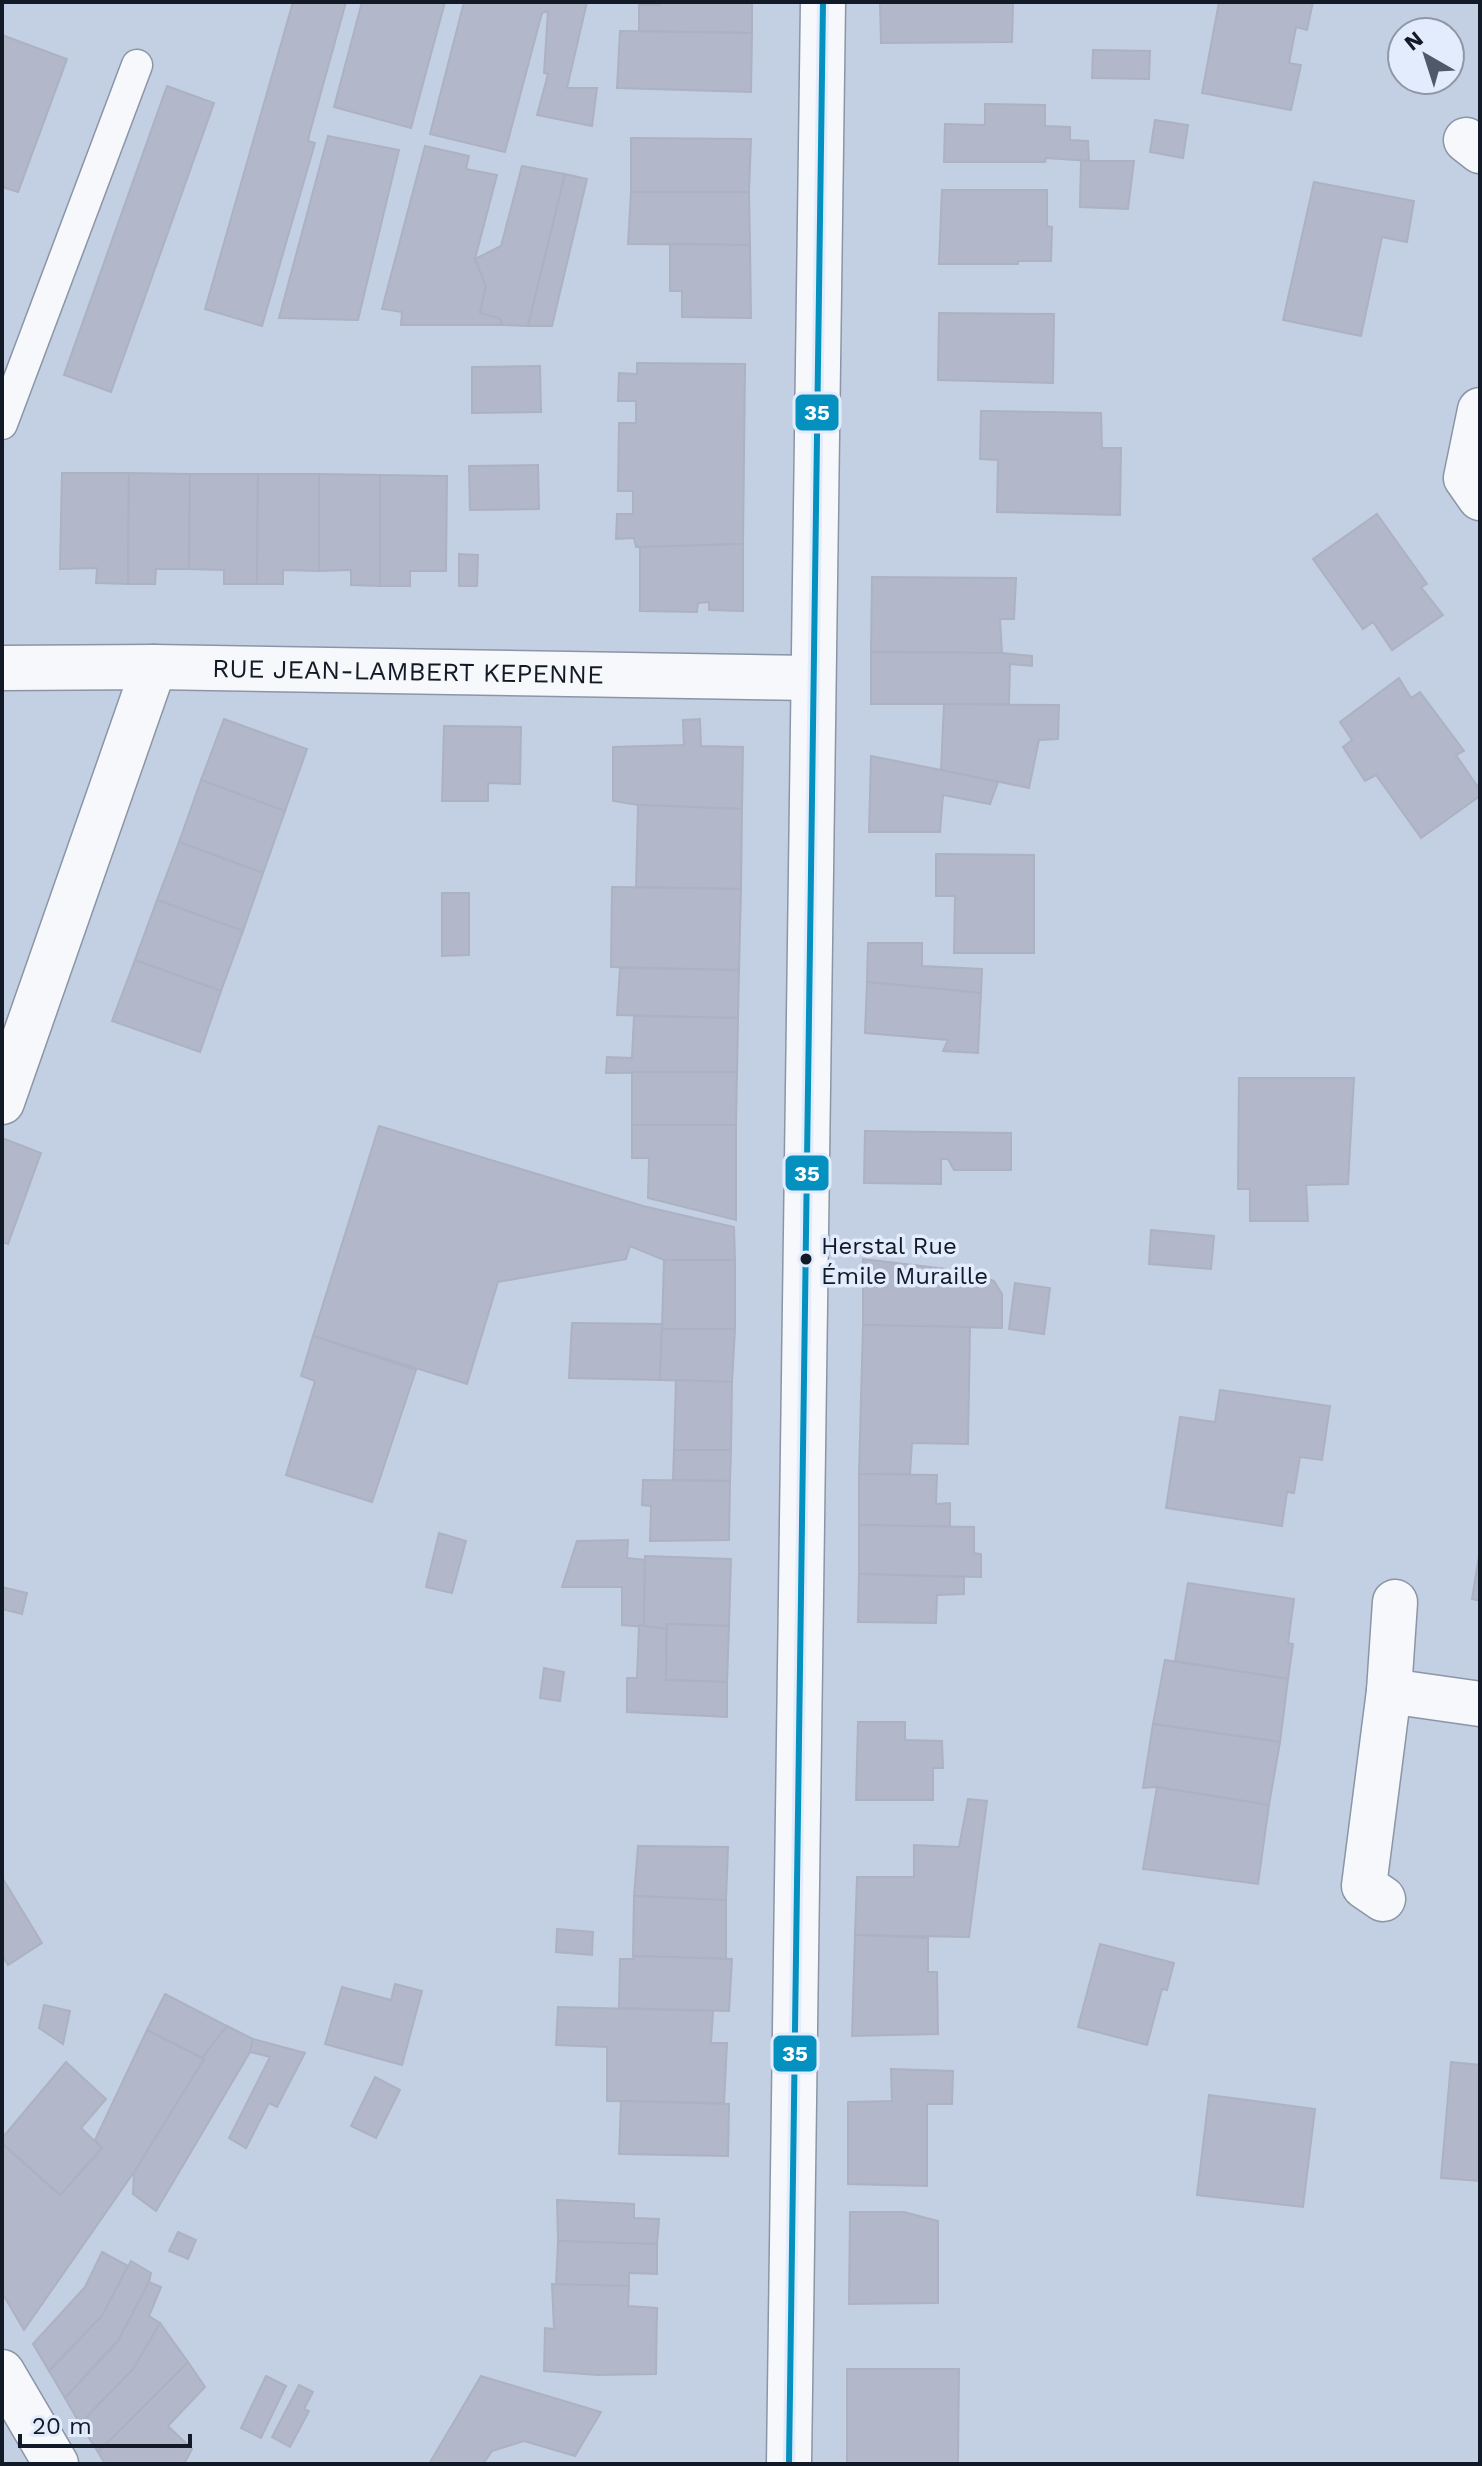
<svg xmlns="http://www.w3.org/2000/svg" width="1482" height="2466" font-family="'Work Sans',sans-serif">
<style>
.building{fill:#b2b8c9;stroke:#acb2c2;stroke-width:2}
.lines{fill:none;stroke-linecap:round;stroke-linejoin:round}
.lane-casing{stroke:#8b95a5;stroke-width:33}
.street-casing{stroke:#8b95a5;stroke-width:47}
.lane{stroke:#f6f8fb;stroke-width:30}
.street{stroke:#f6f8fb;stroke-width:44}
.bus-1-casing{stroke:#e3ecfc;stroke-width:12}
.bus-1{stroke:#0491bf;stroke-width:6}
.bus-dot{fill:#121927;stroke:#e3ecfc;stroke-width:3}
.labels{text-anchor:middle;stroke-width:7;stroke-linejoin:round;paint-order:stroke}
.bus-label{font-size:24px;fill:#121927;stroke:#e3ecfc;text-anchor:start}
.street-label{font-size:26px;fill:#121927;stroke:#e3ecfc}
.line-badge{stroke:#e3ecfc;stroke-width:3}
.badge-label{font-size:22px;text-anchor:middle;font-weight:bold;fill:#fff}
</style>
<rect width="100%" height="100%" fill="#c3d0e4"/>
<g class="building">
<path d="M 293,2 L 346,2 L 310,132 L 308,141 L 315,143 L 262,326 L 205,309 Z"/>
<path d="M 362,2 L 445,2 L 411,128 L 334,107 Z"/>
<path d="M 464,2 L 587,2 L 567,88 L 597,88 L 592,126 L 537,115 L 548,74 L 544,73 L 548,11 L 542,13 L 505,152 L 430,134 Z"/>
<path d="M 660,2 L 752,2 L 752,33 L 639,31 L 639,5 L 660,5 Z"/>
<path d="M 880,2 L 1013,2 L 1012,42 L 881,43 Z"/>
<path d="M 1219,2 L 1313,2 L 1307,30 L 1296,27 L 1289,63 L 1301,65 L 1291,110 L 1202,93 Z"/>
<path d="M 620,31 L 752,33 L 751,92 L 617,88 Z"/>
<path d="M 2,35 L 67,59 L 18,192 L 2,187 Z"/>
<path d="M 1093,50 L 1150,51 L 1149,79 L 1092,78 Z"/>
<path d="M 167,86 L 214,103 L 111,392 L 64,375 Z"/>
<path d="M 985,104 L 1045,105 L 1045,126 L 1070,127 L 1070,140 L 1088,141 L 1089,161 L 1046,158 L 1045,162 L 944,162 L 945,124 L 985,125 Z"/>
<path d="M 1155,120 L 1188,125 L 1183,158 L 1150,152 Z"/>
<path d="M 328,136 L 399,150 L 358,320 L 279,318 Z"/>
<path d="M 631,138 L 751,139 L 749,192 L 631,192 Z"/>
<path d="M 425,146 L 469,156 L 466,169 L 497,175 L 475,259 L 486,286 L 480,313 L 499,318 L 503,325 L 401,325 L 402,312 L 382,309 Z"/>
<path d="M 1081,161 L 1134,161 L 1128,209 L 1080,207 Z"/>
<path d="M 522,166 L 565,174 L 528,326 L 503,325 L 499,318 L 480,313 L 486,286 L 475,259 L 501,246 Z"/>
<path d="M 565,174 L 587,179 L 552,326 L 528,326 Z"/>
<path d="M 1314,182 L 1414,201 L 1407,242 L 1382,237 L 1361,336 L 1283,320 Z"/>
<path d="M 942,190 L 1047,190 L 1047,226 L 1052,227 L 1051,261 L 1018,261 L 1018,264 L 939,264 Z"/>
<path d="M 631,192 L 749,192 L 750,245 L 628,244 Z"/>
<path d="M 670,244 L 750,245 L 751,318 L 682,317 L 682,291 L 670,291 Z"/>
<path d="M 939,313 L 1054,314 L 1053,383 L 938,380 Z"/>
<path d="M 637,363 L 745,364 L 743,544 L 636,547 L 634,538 L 616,539 L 617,514 L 633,514 L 633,491 L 618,491 L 619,423 L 636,423 L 636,401 L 618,401 L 619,373 L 637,374 Z"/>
<path d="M 540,366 L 541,412 L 472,413 L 472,367 Z"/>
<path d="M 981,411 L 1101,413 L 1102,448 L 1121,448 L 1120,515 L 997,512 L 998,460 L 980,459 Z"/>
<path d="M 538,465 L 539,509 L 470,510 L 469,466 Z"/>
<path d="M 62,473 L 129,473 L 128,584 L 96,583 L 97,568 L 60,569 Z"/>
<path d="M 129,473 L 190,474 L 189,569 L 156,569 L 155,584 L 128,584 Z"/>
<path d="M 190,474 L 258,474 L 257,584 L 224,584 L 224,570 L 189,569 Z"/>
<path d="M 258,474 L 319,474 L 319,571 L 283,570 L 283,584 L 257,584 Z"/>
<path d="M 319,474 L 380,475 L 380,586 L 351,585 L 351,570 L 319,571 Z"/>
<path d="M 380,475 L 447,476 L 446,571 L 410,571 L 410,586 L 380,586 Z"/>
<path d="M 1377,514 L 1427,584 L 1421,587 L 1443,615 L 1392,650 L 1373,622 L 1363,629 L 1313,559 Z"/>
<path d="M 743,544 L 743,611 L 709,610 L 709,602 L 698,603 L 697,612 L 640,611 L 640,547 Z"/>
<path d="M 459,554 L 478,555 L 477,586 L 459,586 Z"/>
<path d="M 872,577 L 1016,578 L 1014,619 L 1000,619 L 1002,653 L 871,652 Z"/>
<path d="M 871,652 L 1002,653 L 1032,656 L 1032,666 L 1010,664 L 1009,704 L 871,704 Z"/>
<path d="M 1399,678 L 1411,698 L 1420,692 L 1464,751 L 1456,755 L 1480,790 L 1480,796 L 1421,838 L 1376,775 L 1365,781 L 1343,747 L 1352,740 L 1340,722 Z"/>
<path d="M 944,704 L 1059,705 L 1058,739 L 1039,740 L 1029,788 L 941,770 Z"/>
<path d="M 224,719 L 307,749 L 285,811 L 201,780 Z"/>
<path d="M 700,719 L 701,746 L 743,747 L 742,809 L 638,805 L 613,801 L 613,747 L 684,745 L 683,720 Z"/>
<path d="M 444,726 L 521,727 L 520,784 L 488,783 L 488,801 L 442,801 Z"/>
<path d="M 871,756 L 941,770 L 998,782 L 990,804 L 943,795 L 940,832 L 869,832 Z"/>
<path d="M 201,780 L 285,811 L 263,873 L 179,842 Z"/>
<path d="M 638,805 L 742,809 L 741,889 L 636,887 Z"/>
<path d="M 179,842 L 263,873 L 243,931 L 157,900 Z"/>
<path d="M 936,854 L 1034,855 L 1034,953 L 954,953 L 955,896 L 936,896 Z"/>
<path d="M 612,887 L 741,889 L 739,970 L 611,967 Z"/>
<path d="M 442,893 L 469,893 L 469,955 L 442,956 Z"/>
<path d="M 157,900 L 243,931 L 221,991 L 135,960 Z"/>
<path d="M 868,943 L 922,943 L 922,966 L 982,969 L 981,993 L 867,982 Z"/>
<path d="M 135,960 L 221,991 L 200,1052 L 112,1021 Z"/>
<path d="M 620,968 L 739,970 L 738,1018 L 617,1015 Z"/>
<path d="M 867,982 L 981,993 L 978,1053 L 943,1051 L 948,1040 L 865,1033 Z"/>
<path d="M 634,1016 L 738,1018 L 737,1072 L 606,1073 L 607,1057 L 632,1058 Z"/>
<path d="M 632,1072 L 737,1072 L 736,1125 L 632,1125 Z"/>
<path d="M 1239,1078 L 1354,1078 L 1348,1184 L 1306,1185 L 1308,1221 L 1250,1221 L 1250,1189 L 1238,1189 Z"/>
<path d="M 632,1125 L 736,1125 L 736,1220 L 648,1198 L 649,1158 L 632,1158 Z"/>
<path d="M 379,1126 L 643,1206 L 734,1227 L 735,1260 L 664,1260 L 630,1246 L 626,1259 L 498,1282 L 467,1384 L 313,1336 Z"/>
<path d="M 865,1131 L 1011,1133 L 1011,1170 L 954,1170 L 948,1159 L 941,1159 L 941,1184 L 864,1183 Z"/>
<path d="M 2,1138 L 41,1153 L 8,1244 L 2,1242 Z"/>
<path d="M 1151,1230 L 1214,1236 L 1211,1269 L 1149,1264 Z"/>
<path d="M 863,1259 L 946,1269 L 947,1274 L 980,1275 L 994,1281 L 1002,1294 L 1002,1328 L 863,1325 Z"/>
<path d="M 664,1260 L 735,1260 L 735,1329 L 662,1329 Z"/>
<path d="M 1015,1283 L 1050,1288 L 1044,1334 L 1009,1329 Z"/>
<path d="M 572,1323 L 662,1324 L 660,1380 L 569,1378 Z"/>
<path d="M 863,1325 L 970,1327 L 968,1444 L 912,1443 L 910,1474 L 859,1474 Z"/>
<path d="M 662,1329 L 735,1329 L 732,1382 L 660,1380 Z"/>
<path d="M 313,1336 L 416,1370 L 372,1502 L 286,1475 L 315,1381 L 301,1376 Z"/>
<path d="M 676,1380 L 732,1382 L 731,1450 L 674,1450 Z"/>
<path d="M 1220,1390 L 1330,1406 L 1322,1460 L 1300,1457 L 1294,1493 L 1287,1492 L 1282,1526 L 1166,1508 L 1180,1417 L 1215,1422 Z"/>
<path d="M 674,1450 L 731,1450 L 730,1481 L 673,1480 Z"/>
<path d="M 859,1474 L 937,1475 L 936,1504 L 950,1503 L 950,1527 L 859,1525 Z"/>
<path d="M 643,1480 L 730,1481 L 729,1540 L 650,1541 L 651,1506 L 642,1505 Z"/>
<path d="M 859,1525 L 974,1527 L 974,1553 L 981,1554 L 981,1577 L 859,1574 Z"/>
<path d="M 439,1533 L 466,1541 L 452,1593 L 426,1587 Z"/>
<path d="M 628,1540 L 627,1558 L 645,1560 L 644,1627 L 622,1625 L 622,1587 L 562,1587 L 577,1541 Z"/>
<path d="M 1480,1550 L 1480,1601 L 1472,1599 Z"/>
<path d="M 645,1556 L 731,1559 L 729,1626 L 667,1624 L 666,1629 L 644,1627 Z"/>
<path d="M 859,1574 L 964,1577 L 964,1594 L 937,1595 L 936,1623 L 858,1622 Z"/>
<path d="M 1188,1583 L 1294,1599 L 1288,1643 L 1293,1644 L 1288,1679 L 1175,1661 Z"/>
<path d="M 2,1587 L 27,1593 L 22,1614 L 2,1609 Z"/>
<path d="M 667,1624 L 729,1626 L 727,1682 L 666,1680 Z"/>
<path d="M 639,1625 L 666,1629 L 666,1680 L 727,1682 L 727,1717 L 627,1712 L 627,1678 L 637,1678 Z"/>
<path d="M 1165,1660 L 1288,1679 L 1280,1742 L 1153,1724 Z"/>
<path d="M 544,1668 L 564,1672 L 560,1701 L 540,1698 Z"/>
<path d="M 858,1722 L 905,1722 L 905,1740 L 942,1741 L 943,1768 L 933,1768 L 933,1800 L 856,1800 Z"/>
<path d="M 1153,1724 L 1280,1742 L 1269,1805 L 1157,1787 L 1143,1788 Z"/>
<path d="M 1157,1787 L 1269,1805 L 1258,1884 L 1143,1869 Z"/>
<path d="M 968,1799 L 987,1801 L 969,1937 L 855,1935 L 857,1877 L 914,1877 L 914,1845 L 959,1847 Z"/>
<path d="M 638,1846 L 728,1847 L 726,1900 L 634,1896 Z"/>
<path d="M 3,1879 L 42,1943 L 8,1965 L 2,1955 Z"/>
<path d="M 634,1896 L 726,1900 L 726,1959 L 633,1956 Z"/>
<path d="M 557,1929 L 593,1932 L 592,1955 L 556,1952 Z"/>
<path d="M 855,1935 L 928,1938 L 928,1972 L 937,1972 L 938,2034 L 852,2036 Z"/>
<path d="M 1100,1944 L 1174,1963 L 1167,1990 L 1162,1989 L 1147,2045 L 1078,2027 Z"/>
<path d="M 633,1956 L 732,1959 L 729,2011 L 619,2008 L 620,1959 L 634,1959 Z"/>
<path d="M 395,1984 L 422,1991 L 402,2065 L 325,2044 L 342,1987 L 391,2000 Z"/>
<path d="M 165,1994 L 227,2026 L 202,2058 L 147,2030 Z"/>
<path d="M 44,2005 L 70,2011 L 63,2044 L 39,2028 Z"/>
<path d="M 558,2007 L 713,2011 L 711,2043 L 727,2043 L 724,2103 L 607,2101 L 607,2047 L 556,2045 Z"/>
<path d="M 227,2026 L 253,2039 L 250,2052 L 156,2211 L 133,2194 L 134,2172 L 204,2059 L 202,2058 Z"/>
<path d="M 147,2030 L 204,2059 L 134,2172 L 24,2330 L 2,2293 L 2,2143 L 60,2195 L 102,2148 L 95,2140 Z"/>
<path d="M 253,2039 L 305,2053 L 277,2107 L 269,2103 L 246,2148 L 229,2138 L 270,2057 L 250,2052 Z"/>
<path d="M 66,2062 L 106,2099 L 81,2128 L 102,2148 L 60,2195 L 2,2143 L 2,2138 Z"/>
<path d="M 1451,2062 L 1480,2065 L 1480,2181 L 1441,2178 Z"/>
<path d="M 891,2069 L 953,2071 L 952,2104 L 927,2104 L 927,2186 L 848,2184 L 848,2102 L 892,2101 Z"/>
<path d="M 375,2077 L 400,2090 L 376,2138 L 351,2126 Z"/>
<path d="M 1209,2095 L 1315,2109 L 1303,2207 L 1197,2195 Z"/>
<path d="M 621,2101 L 729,2104 L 728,2156 L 619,2154 Z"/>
<path d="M 557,2200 L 634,2204 L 634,2218 L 659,2219 L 657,2244 L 558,2241 Z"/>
<path d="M 850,2212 L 904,2212 L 938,2221 L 938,2303 L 849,2304 Z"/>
<path d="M 178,2232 L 196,2240 L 188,2259 L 169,2251 Z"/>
<path d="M 558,2241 L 657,2244 L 657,2274 L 629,2273 L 629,2286 L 556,2285 Z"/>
<path d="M 102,2252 L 128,2266 L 102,2316 L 49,2371 L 33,2344 L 85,2287 Z"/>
<path d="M 131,2261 L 151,2273 L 149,2282 L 118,2341 L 65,2398 L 49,2371 L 102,2316 Z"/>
<path d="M 149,2282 L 161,2287 L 149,2316 L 160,2323 L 134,2368 L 80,2424 L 65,2398 L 118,2341 Z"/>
<path d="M 552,2284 L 629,2286 L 628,2306 L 657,2308 L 656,2374 L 598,2375 L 544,2371 L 545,2328 L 554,2329 Z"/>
<path d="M 160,2323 L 188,2362 L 98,2452 L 80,2424 L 134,2368 Z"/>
<path d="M 188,2362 L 205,2387 L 168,2426 L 192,2449 L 184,2464 L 105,2464 L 98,2452 Z"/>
<path d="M 847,2369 L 959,2369 L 958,2463 L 847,2464 Z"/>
<path d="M 266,2376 L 286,2386 L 261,2438 L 241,2428 Z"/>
<path d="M 481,2376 L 601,2412 L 575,2456 L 524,2441 L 492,2451 L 483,2464 L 429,2464 Z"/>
<path d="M 299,2385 L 313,2392 L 304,2409 L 309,2411 L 290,2447 L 272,2437 Z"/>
</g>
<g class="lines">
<defs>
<path id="lane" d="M 2,424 L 137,65"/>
<g id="street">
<path d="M 1466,140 L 1480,151"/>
<path d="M 1480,410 L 1466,478 L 1480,498"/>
<path id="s1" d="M 2,668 L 154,667 L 813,678"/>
<path d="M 2,1102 L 154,667"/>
<path d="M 1389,1691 L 1395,1602"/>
<path d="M 1383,1899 L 1364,1886 L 1389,1691 L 1480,1704"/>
<path d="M 2,2372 L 56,2464"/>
<path d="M 789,2464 L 823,2"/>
</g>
</defs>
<use href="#lane" class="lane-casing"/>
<use href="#street" class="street-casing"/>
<use href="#lane" class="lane"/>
<use href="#street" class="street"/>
<defs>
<path id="bus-1" d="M 789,2464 L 823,2"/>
</defs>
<use href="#bus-1" class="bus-1-casing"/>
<use href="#bus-1" class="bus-1"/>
</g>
<circle class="bus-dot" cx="806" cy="1259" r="7"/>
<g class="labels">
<g class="bus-label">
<text x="821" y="1254">Herstal Rue<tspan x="821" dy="30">Émile Muraille</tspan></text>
</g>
<g class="street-label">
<text dy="9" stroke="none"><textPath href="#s1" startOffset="406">RUE JEAN-LAMBERT KEPENNE</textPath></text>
</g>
</g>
<g class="line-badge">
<rect x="794" y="393" width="46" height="39" rx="8" fill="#0491bf"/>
<rect x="784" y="1154" width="46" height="38" rx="8" fill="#0491bf"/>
<rect x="772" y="2034" width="46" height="39" rx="8" fill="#0491bf"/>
</g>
<g class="badge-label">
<text x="817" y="420">35</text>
<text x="807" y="1181">35</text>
<text x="795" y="2061">35</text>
</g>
<rect width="1482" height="2466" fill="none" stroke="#121927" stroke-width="8"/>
<g transform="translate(1426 56) rotate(321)"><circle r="38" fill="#e3ecfc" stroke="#8f98a7" stroke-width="2"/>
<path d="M0-6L14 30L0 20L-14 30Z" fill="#505969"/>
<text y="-12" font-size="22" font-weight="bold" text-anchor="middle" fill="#121927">N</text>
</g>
<path d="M20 2434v12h170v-12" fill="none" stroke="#121927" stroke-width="4"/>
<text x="32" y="2434" font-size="24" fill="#121927" stroke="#e3ecfc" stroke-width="6" paint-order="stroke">20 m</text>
</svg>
